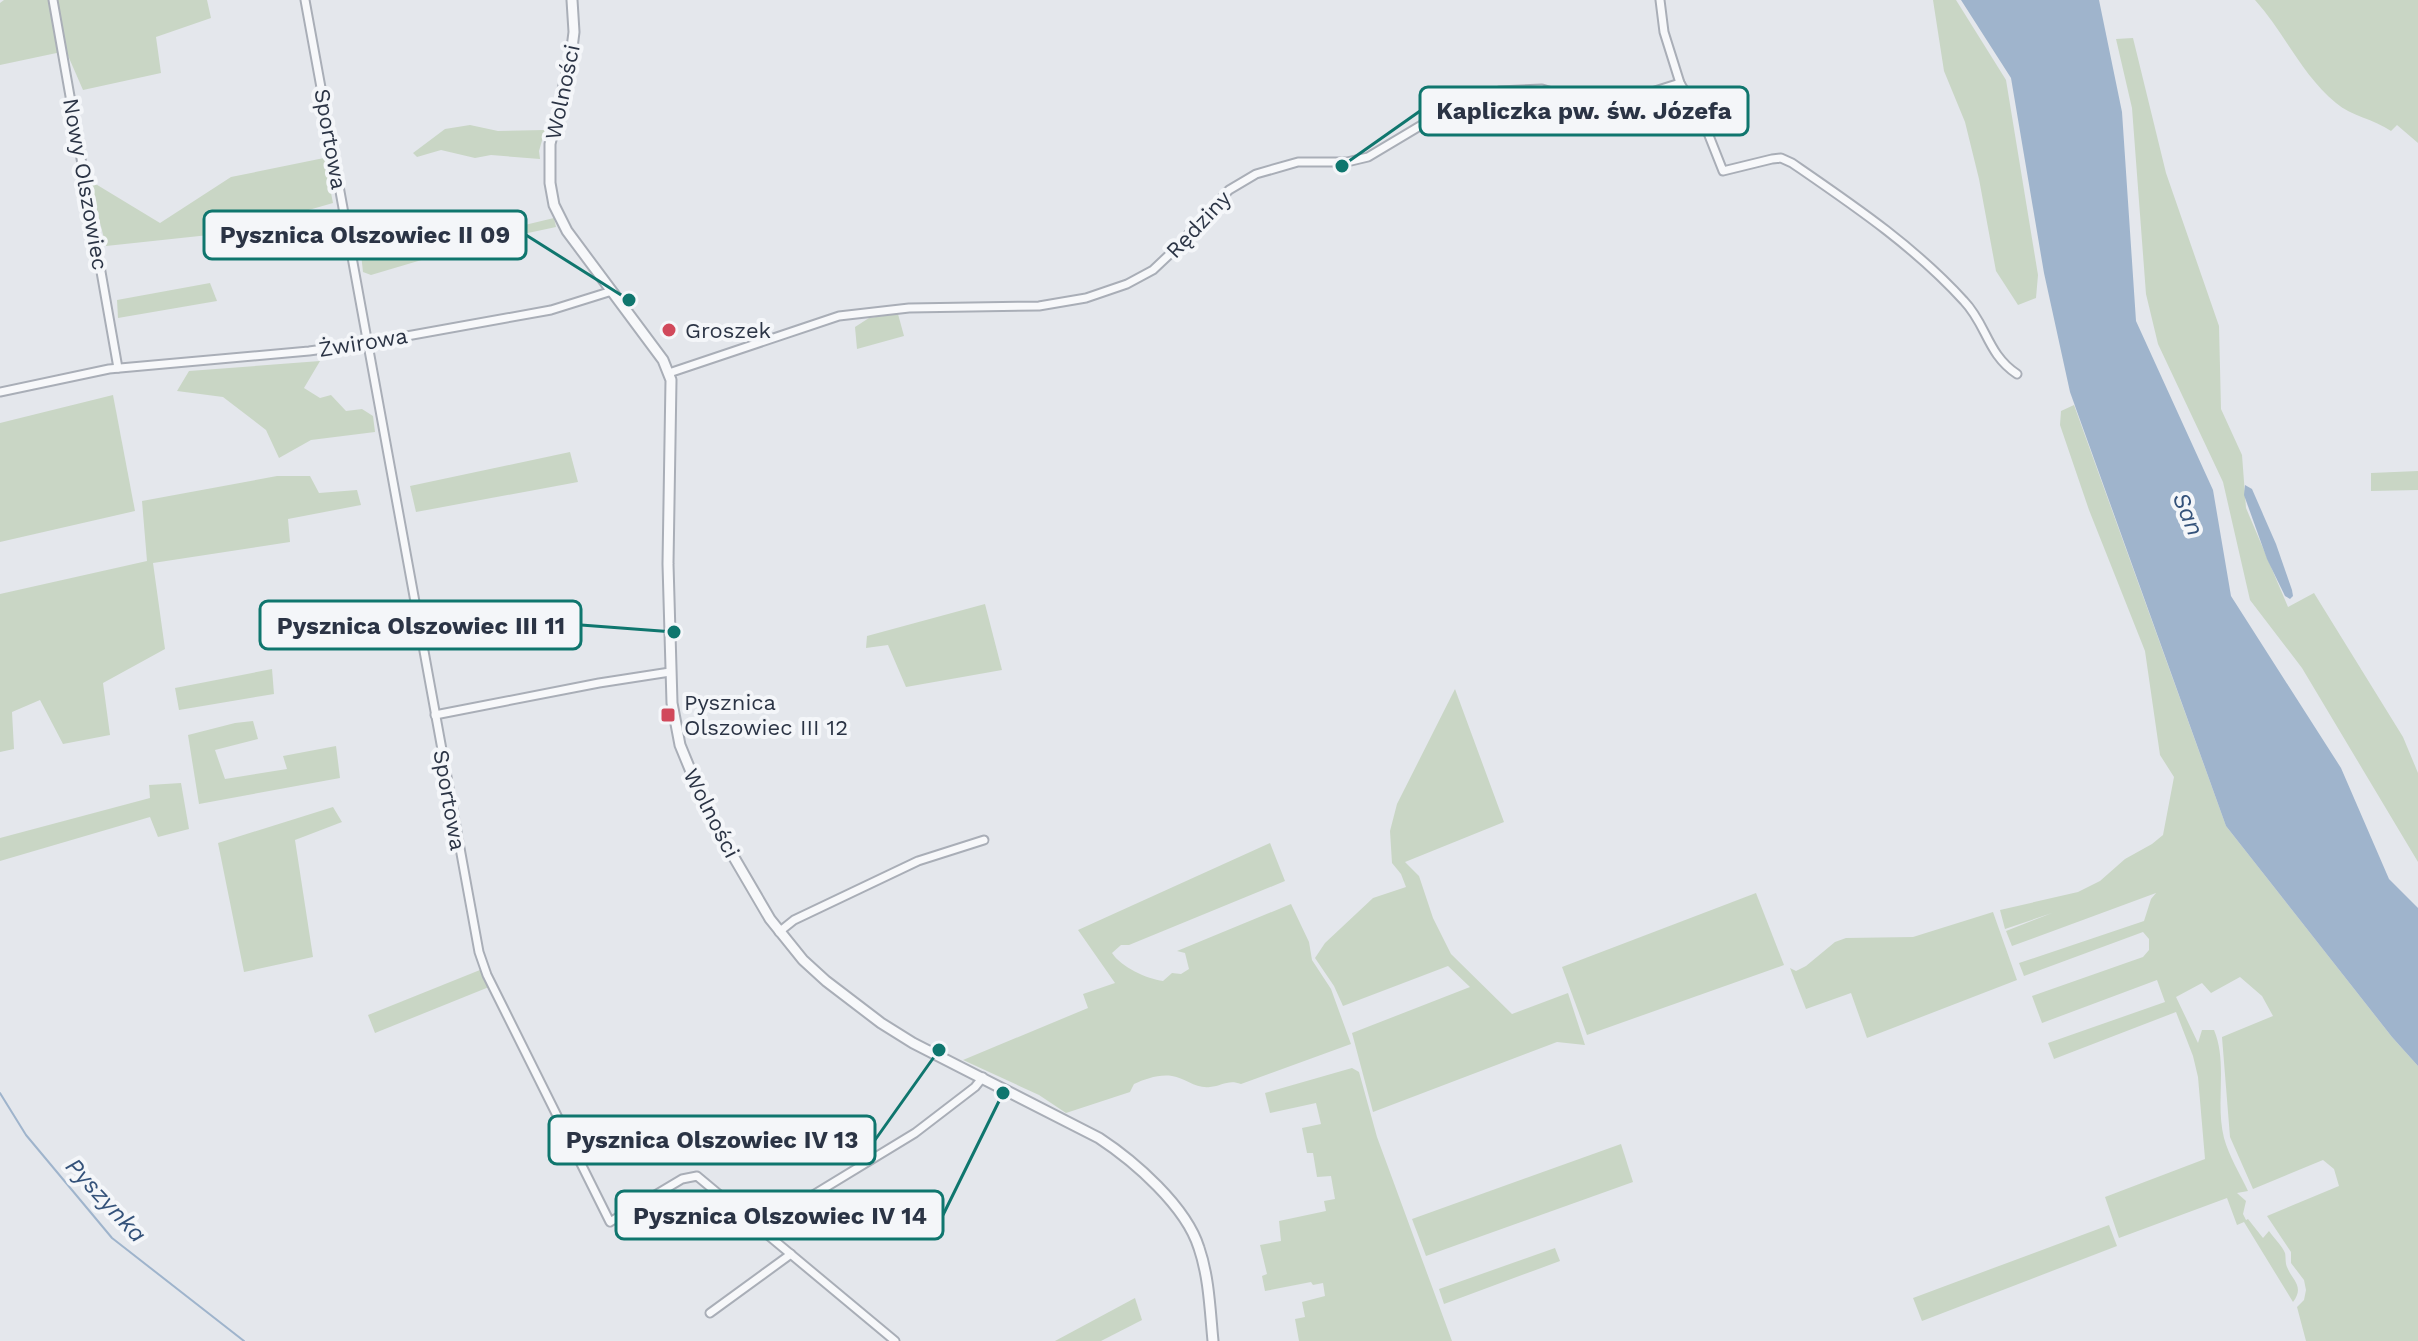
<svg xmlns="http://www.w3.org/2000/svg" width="2418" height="1341" font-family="'Work Sans',sans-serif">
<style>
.green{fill:#c9d6c5}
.water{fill:#9fb4cc}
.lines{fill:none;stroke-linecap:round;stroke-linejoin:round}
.stream{stroke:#9fb4cc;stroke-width:2}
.minor-casing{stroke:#a9aeb7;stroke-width:11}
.tertiary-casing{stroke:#a9aeb7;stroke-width:13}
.minor{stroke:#f7f8fa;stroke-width:7}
.tertiary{stroke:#f7f8fa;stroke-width:9}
.poi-dot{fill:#d1495b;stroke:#f4f6f9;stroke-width:3}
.labels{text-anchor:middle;stroke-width:8;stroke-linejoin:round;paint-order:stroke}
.street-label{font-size:22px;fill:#2b3445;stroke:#f4f6f9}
.poi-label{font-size:22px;fill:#2b3445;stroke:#f4f6f9;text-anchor:start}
.water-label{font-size:24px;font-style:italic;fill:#34527a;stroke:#f4f6f9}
.leader{fill:none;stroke:#0f766e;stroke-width:3}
.callout-dot{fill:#0f766e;stroke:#f4f6f9;stroke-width:3}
.callout{fill:#f4f6f9;stroke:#0f766e;stroke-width:3}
.callout-label{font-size:24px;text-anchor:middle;font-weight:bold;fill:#2b3445}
</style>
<rect width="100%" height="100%" fill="#e4e7ec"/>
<g class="green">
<path d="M 4,0 L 207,0 L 211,18 L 156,37 L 161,73 L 83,90 L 66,51 L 0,65 L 0,3 Z"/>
<path d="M 1933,0 L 1956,0 L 2006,80 L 2038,275 L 2036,298 L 2018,305 L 1996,271 L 1979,179 L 1965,122 L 1944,71 Z"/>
<path d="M 2255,0 L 2418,0 L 2418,143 L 2397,125 L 2391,131 C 2374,119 2351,116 2336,103 C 2302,75 2284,32 2255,0 Z"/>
<path d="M 2133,38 L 2166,173 L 2219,326 L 2221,409 L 2242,455 L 2246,508 L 2288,607 L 2314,593 L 2403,737 L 2418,773 L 2418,862 L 2302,668 L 2250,600 L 2223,482 L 2158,344 L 2146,294 L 2132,108 L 2116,39 Z"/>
<path d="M 470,125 L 498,131 L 545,130 L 539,151 L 540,159 L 491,155 L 475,158 L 441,150 L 417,157 L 413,153 L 445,129 Z"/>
<path d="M 324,158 L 333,203 L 260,224 L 209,235 L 106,246 L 89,180 L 160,223 L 231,177 Z"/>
<path d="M 554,218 L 556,227 L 472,245 L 371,275 L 363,272 L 361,254 L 364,246 L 468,229 L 478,236 Z"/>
<path d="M 210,283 L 217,301 L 118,318 L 117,300 Z"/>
<path d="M 898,314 L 904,336 L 857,349 L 855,327 L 869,318 Z"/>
<path d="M 320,361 L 304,388 L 320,398 L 331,395 L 346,411 L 362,409 L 373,416 L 375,432 L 311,440 L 279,458 L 266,430 L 223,397 L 177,391 L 189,371 Z"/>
<path d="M 113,395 L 135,511 L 0,542 L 0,423 Z"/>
<path d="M 2074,405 L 2226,826 L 2392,1037 L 2418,1066 L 2418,1341 L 2306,1341 L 2297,1307 L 2304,1300 L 2306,1290 L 2304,1280 L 2291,1263 L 2291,1252 L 2267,1216 L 2339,1186 L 2334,1169 L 2323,1160 L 2253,1189 L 2230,1137 L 2222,1037 L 2273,1016 L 2262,996 L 2240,977 L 2211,993 L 2202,983 L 2176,997 L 2198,1043 L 2202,1030 L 2214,1030 C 2228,1063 2215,1103 2224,1138 C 2229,1156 2240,1174 2248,1191 L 2237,1193 L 2246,1201 L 2243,1214 L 2246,1220 L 2248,1219 L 2263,1238 L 2269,1231 C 2274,1238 2282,1246 2285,1253 C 2286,1257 2285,1262 2287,1267 C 2292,1280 2305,1286 2293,1302 L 2244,1222 L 2237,1225 L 2227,1198 L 2119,1238 L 2105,1197 L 2205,1159 L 2198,1077 L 2193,1056 L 2176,1012 L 2054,1059 L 2048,1043 L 2165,1002 L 2157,980 L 2042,1023 L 2032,996 L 2143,957 L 2149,950 L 2149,939 L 2143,932 L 2024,976 L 2019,963 L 2144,921 L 2151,899 L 2156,893 L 2012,946 L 2006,931 L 2052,913 L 2005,929 L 2000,910 L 2078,892 L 2100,881 L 2125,859 L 2152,844 L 2163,835 L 2174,777 L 2160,755 L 2145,651 L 2089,510 L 2060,425 L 2061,411 Z"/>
<path d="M 570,452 L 578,482 L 416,512 L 410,486 Z"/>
<path d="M 2418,471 L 2418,490 L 2371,491 L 2371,473 Z"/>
<path d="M 277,476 L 310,476 L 319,493 L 357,490 L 361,505 L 288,519 L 290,542 L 153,563 L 165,649 L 103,683 L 110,735 L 63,744 L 40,700 L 12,712 L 14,749 L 0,752 L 0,594 L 147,561 L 142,501 Z"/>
<path d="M 985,604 L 1002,670 L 906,687 L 888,645 L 866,648 L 867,636 Z"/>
<path d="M 272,669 L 274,694 L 179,710 L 175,688 Z"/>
<path d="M 1455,689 L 1504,822 L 1405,862 L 1419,876 L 1433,918 L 1451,954 L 1512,1014 L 1568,993 L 1585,1045 L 1557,1042 L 1373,1112 L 1352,1033 L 1470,987 L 1448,966 L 1343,1006 L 1334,986 L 1315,958 L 1325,943 L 1373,898 L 1406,887 L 1401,874 L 1392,863 L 1390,831 L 1397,804 Z"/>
<path d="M 253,721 L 258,739 L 215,750 L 225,779 L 287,769 L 283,756 L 336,746 L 340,778 L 199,804 L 188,735 L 235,723 Z"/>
<path d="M 181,783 L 189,829 L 158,837 L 150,817 L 0,861 L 0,838 L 150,798 L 149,785 Z"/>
<path d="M 333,807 L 342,822 L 295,840 L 313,957 L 244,972 L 218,843 Z"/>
<path d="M 1270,843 L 1285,881 L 1129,945 L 1121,945 L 1112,953 C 1121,967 1147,979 1163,981 L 1172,973 L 1181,974 L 1189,969 L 1185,953 L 1177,951 L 1291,904 L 1309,942 L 1312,960 L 1331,989 L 1351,1044 L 1241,1084 C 1228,1079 1222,1086 1210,1087 C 1196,1089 1185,1078 1172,1076 C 1159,1074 1145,1079 1134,1084 L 1130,1092 L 1066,1113 L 1039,1095 L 963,1060 L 1088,1008 L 1083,994 L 1115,983 L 1078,930 Z"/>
<path d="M 1756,893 L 1784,965 L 1587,1035 L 1562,967 Z"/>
<path d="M 1993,912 L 2017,980 L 1867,1038 L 1851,993 L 1806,1009 L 1790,968 L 1796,971 L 1806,966 L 1835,942 L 1846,938 L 1913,937 Z"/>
<path d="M 480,970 L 489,987 L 375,1033 L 368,1015 Z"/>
<path d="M 1352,1068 L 1359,1072 L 1377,1137 L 1452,1341 L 1299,1341 L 1295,1319 L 1305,1317 L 1302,1302 L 1325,1296 L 1323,1283 L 1313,1285 L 1311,1282 L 1265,1291 L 1262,1276 L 1267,1274 L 1260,1245 L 1281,1241 L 1279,1221 L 1326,1211 L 1324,1201 L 1335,1199 L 1331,1176 L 1317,1177 L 1313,1153 L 1307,1153 L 1302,1128 L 1321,1124 L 1316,1103 L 1270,1113 L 1265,1093 Z"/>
<path d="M 1621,1144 L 1633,1182 L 1426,1256 L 1412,1219 Z"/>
<path d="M 2109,1225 L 2117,1246 L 1922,1321 L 1913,1298 Z"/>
<path d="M 1555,1248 L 1560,1261 L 1444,1304 L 1439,1289 Z"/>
<path d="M 1135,1298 L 1142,1320 L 1101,1341 L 1055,1341 Z"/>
</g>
<g class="water">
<path d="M 1961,0 L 2099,0 L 2122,112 L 2136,321 L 2213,490 L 2231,596 L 2341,768 L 2389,879 L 2418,908 L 2418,1066 L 2392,1037 L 2226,826 L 2070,392 L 2044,273 L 2011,78 Z"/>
<path d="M 2245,485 L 2252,489 L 2276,544 L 2292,590 L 2293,596 L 2290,599 L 2285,596 L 2267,559 L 2244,495 Z"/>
</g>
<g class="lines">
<path class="stream" d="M 0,1093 L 26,1135 L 112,1238 L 244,1341"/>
<defs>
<g id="minor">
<path d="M 53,0 L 118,368"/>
<path d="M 305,0 L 479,952 L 487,975 L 610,1222 L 682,1179 L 697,1176 L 895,1341"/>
<path d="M 1660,0 L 1664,32 L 1680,83 L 1704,123 L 1723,171 L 1772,159 L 1781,158 L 1792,163 C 1853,205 1914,246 1964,301 C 1987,325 1987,354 2017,374"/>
<path d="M 669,373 L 839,316 L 909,308 L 1039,306 L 1086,298 L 1127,284 L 1153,270 L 1171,253 L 1229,190 L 1256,174 L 1298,162 L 1347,162 L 1368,157 L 1440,114 L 1499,91 L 1542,89 L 1595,105 L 1611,105 L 1680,83"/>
<path d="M 0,392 L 109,369 L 309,351 L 368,343 L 551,310 L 612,291"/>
<path d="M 435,715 L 599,683 L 670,672"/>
<path d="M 779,932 L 794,920 L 918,861 L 984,840"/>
<path d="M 759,1228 L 915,1133 L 975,1087 L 983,1077"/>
<path d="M 710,1313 L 791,1254"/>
</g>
<path id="tertiary" d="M 572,0 L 574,32 L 571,56 L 550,144 L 550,183 L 554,205 L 567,231 L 663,360 L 671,380 L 668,564 L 672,703 L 680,745 L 708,813 L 770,919 L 803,960 L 826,981 L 881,1023 L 913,1043 L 1099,1138 C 1134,1161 1186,1206 1199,1248 C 1209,1277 1210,1310 1213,1341"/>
</defs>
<use href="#minor" class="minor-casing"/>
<use href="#tertiary" class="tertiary-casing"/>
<use href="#minor" class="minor"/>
<use href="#tertiary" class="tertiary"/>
</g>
<g class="poi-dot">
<circle cx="669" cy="330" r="8"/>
<rect x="660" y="707" width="16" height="16" rx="4"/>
</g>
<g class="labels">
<g class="street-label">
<text transform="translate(562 92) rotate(-78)" y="8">Wolności</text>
<text transform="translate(331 139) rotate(80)" y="8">Sportowa</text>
<text transform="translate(86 184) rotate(80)" y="8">Nowy Olszowiec</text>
<text transform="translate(1198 224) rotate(-47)" y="8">Rędziny</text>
<text transform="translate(363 342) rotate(-9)" y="8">Żwirowa</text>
<text transform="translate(450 800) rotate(80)" y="8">Sportowa</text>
<text transform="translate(712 813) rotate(63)" y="8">Wolności</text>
</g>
<g class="poi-label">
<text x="685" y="338">Groszek</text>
<text x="684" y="710">Pysznica<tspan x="684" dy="25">Olszowiec III 12</tspan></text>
</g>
<g class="water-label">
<text transform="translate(2188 514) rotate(67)" y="8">San</text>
<text transform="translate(106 1200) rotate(47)" y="8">Pyszynka</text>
</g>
</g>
<path class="leader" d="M1342 166L1420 111M629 300L526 235M674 632L581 625M939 1050L875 1140M1003 1093L943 1215"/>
<g class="callout-dot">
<circle cx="1342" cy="166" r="8"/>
<circle cx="629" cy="300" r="8"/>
<circle cx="674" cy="632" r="8"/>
<circle cx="939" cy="1050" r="8"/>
<circle cx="1003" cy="1093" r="8"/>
</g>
<g class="callout">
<rect x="1420" y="87" width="328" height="48" rx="8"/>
<rect x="204" y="211" width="322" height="48" rx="8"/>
<rect x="260" y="601" width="321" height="48" rx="8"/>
<rect x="549" y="1116" width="326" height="48" rx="8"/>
<rect x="616" y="1191" width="327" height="48" rx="8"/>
</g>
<g class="callout-label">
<text x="1584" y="119">Kapliczka pw. św. Józefa</text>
<text x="365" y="243">Pysznica Olszowiec II 09</text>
<text x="421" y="634">Pysznica Olszowiec III 11</text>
<text x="712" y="1148">Pysznica Olszowiec IV 13</text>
<text x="780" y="1224">Pysznica Olszowiec IV 14</text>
</g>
</svg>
